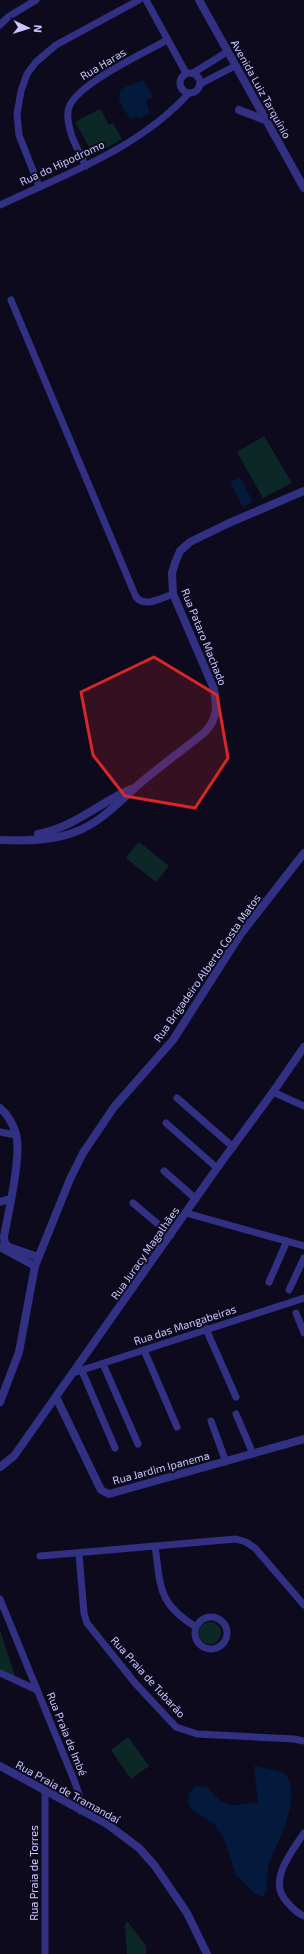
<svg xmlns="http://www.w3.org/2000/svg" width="304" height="1954" font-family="'Exo 2',sans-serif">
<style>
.green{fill:#0c2826}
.water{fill:#041a3c}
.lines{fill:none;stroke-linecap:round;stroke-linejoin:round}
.minor{stroke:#313082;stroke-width:7}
.tertiary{stroke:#313082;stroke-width:8}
.marked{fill:#d62828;fill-opacity:0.2;stroke:#d62828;stroke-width:3;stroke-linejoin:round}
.labels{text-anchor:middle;stroke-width:4;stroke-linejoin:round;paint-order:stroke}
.street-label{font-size:11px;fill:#cbc6ff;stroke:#0d0a1e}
</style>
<rect width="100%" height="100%" fill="#0d0a1e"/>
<g class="green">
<path d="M 100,109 L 109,125 L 113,123 L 122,139 L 94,155 L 75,122 Z"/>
<path d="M 264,436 L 292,483 L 263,498 L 237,452 Z"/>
<path d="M 139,842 L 169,866 L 156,882 L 126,858 Z"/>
<circle cx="210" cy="1633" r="11"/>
<path d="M 0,1630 L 17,1682 L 0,1673 Z"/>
<path d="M 128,1737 L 149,1766 L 131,1779 L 111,1750 Z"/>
<path d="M 127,1921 L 146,1946 L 146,1954 L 127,1954 L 125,1926 Z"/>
</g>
<g class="water">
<path d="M 143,80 L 153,96 L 146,101 L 149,113 L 139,119 L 137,117 L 131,119 C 125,110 115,101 121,89 Z"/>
<path d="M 240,477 L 253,502 L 243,507 L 230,482 Z"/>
<path d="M 254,1766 C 263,1768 275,1769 284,1773 C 304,1794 278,1840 269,1864 C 265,1875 270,1887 263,1897 L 255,1894 L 236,1875 L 224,1838 L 214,1824 L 190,1808 L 188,1802 L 189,1793 L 196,1786 L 206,1786 C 224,1808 231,1807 258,1802 Z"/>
</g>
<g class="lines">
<g class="minor">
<path d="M 146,0 L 186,73"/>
<path d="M 0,25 L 8,17 L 36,0"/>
<circle cx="190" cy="83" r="10"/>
<path d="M 193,73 L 227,52"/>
<path d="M 200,84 L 235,66"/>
<path d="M 86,166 C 78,150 66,130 68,111 C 71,86 145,53 167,40"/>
<path d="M 39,186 L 19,135 L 17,114 L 21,91 L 27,74 L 36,62 L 56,45 L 139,0"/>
<path d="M 0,205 C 66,174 138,149 188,94"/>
<path d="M 11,300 L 136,597 C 145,608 162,598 173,594"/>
<path d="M 273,1092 L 304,1106"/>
<path d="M 177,1098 L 233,1147"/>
<path d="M 166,1123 L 217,1168"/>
<path d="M 0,1132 L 16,1135"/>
<path d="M 164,1171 L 196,1199"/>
<path d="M 133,1203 L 171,1235"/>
<path d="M 186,1213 L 304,1246"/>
<path d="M 269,1282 L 287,1241"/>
<path d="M 289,1290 L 304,1258"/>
<path d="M 296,1313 L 304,1333"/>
<path d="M 206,1329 L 236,1397"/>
<path d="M 144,1350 L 177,1427"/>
<path d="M 103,1364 L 138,1444"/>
<path d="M 82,1371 L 115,1448"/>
<path d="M 73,1373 L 304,1298"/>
<path d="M 236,1414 L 253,1454"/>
<path d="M 211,1421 L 226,1462"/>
<path d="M 155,1546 C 161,1587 157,1603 196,1627"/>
<path d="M 79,1554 L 84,1613 L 87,1623 L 135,1683 L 176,1727 L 197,1734 L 294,1739 L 304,1741"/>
<path d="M 40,1556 L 236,1539 L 246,1542 L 255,1548 L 304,1605"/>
<path d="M 0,1599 L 74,1780 L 79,1794 L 81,1811"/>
<circle cx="211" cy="1633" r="16"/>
<path d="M 0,1673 L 37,1690"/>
<path d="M 304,1833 C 291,1853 267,1881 287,1902 C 292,1908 297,1913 304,1916"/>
<path d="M 45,1954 L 45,1791"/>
</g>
<g class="tertiary">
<path d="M 199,0 L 304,188"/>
<path d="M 239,110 L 265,120"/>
<path d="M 38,834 C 73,828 99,803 131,789"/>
<path d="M 0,840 C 24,841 52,841 75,832 C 100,823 119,802 138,785 C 160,766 183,750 205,732 C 218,718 217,707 214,689 L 173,594 L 172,573 L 175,563 L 180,551 L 190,542 L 229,523 L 304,491"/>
<path d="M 0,1108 C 8,1115 13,1124 16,1134 C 22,1156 8,1213 4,1237 L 5,1244 L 9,1247 L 38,1257"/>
<path d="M 0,1202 L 11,1199"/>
<path d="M 0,1247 L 35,1266"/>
<path d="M 56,1397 L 101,1490 L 109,1494 L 304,1439"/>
<path d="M 0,1402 L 19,1352 L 35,1266 L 70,1179 L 83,1153 L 114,1107 L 173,1040 L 240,935 L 304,853"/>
<path d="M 0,1467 L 14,1456 L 217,1168 L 273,1092 L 304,1047"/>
<path d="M 0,1766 L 107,1824 L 139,1848 L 155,1866 L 187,1913 L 207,1954"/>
</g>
</g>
<path class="marked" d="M 154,657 L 217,695 L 228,758 L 195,808 L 125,796 L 93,755 L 81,692 Z"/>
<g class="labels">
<g class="street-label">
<text transform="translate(103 64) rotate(-31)" y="4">Rua Haras</text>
<text transform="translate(261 89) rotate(61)" y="4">Avenida Luiz Tarquínio</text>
<text transform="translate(62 163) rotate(-25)" y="4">Rua do Hipodromo</text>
<text transform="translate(204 637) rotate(68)" y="4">Rua Pataro Machado</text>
<text transform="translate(207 968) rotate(-55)" y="4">Rua Brigadeiro Alberto Costa Matos</text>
<text transform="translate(145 1253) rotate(-55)" y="4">Rua Juracy Magalhães</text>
<text transform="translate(185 1325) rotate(-18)" y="4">Rua das Mangabeiras</text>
<text transform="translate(161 1468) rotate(-15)" y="4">Rua Jardim Ipanema</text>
<text transform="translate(148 1677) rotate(48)" y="4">Rua Praia de Tubarão</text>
<text transform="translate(67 1734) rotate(68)" y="4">Rua Praia de Imbé</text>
<text transform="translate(68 1792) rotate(29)" y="4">Rua Praia de Tramandaí</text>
<text transform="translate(34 1873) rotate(-90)" y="4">Rua Praia de Torres</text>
</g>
</g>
<g transform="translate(28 28) rotate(94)" stroke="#0d0a1e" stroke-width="3" paint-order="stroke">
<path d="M0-3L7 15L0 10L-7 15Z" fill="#cbc6ff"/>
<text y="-6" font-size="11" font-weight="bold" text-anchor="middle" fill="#cbc6ff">N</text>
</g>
</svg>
